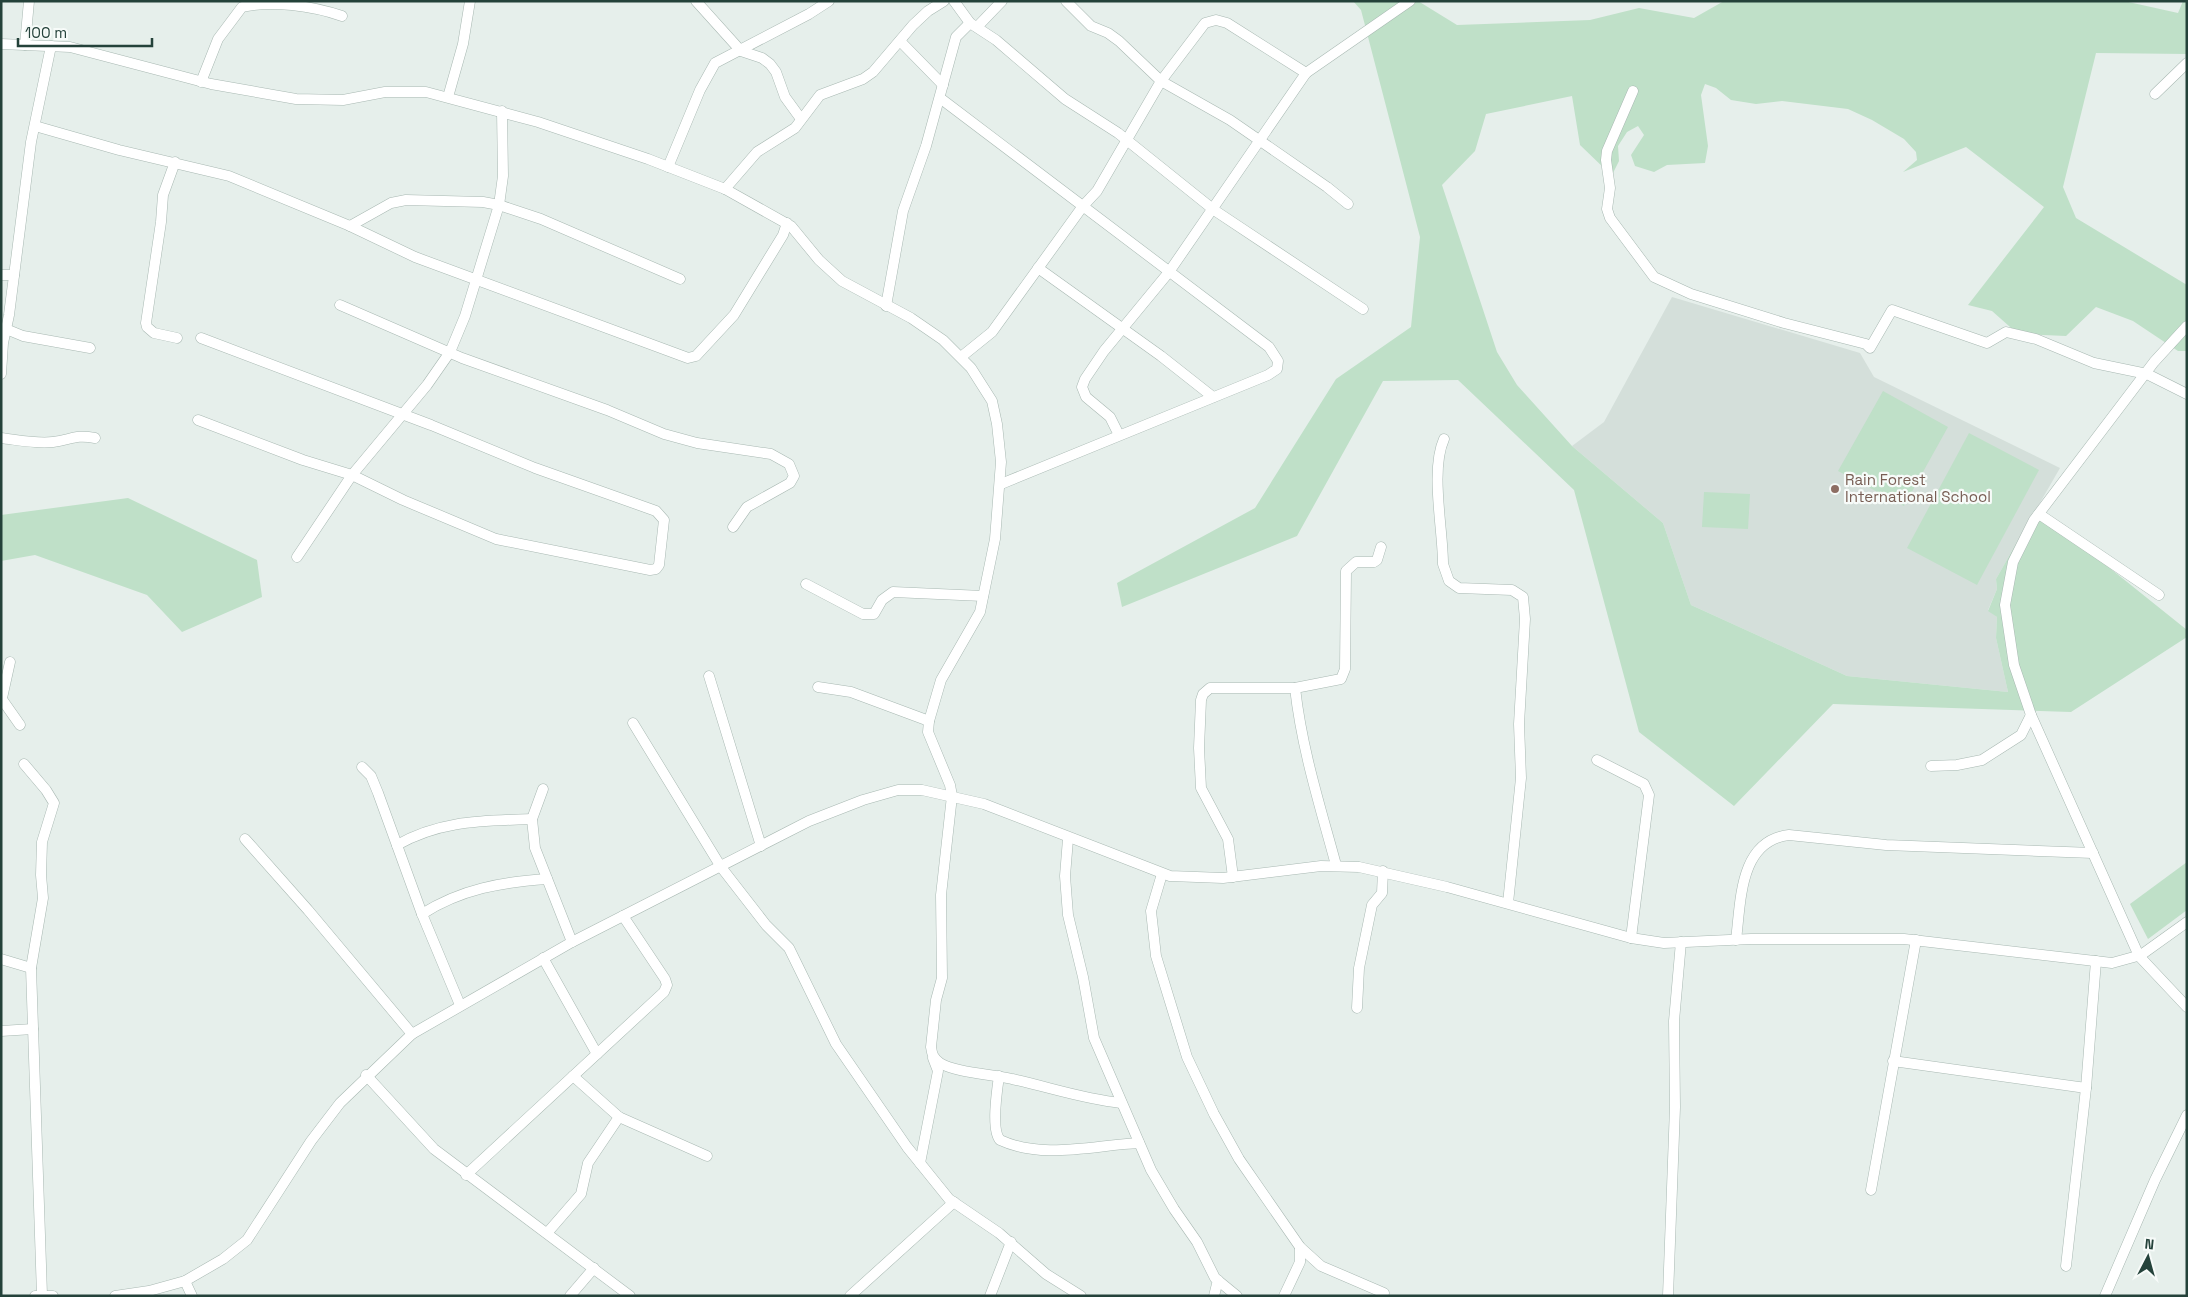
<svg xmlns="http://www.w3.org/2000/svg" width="2188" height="1297" font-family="'Space Grotesk',sans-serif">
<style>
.built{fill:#d4dfda}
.green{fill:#bfe0c8}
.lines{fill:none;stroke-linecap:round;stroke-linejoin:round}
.minor-casing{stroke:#a8b8b2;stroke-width:11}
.minor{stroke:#fff;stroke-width:10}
.education-dot{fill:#8d6e63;stroke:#f7fbf9;stroke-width:2}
.labels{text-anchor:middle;stroke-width:4.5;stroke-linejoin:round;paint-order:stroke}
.education-label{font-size:15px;fill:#785e54;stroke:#f7fbf9;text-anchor:start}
</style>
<rect width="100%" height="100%" fill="#e6efeb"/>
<path class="built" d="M 1672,297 L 1860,353 L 1874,377 L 2060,468 L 1996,579 L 1997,589 L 1988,610 L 1997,617 L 1996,638 L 2008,692 L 1847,676 L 1691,605 L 1663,523 L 1572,446 L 1604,422 Z"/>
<g class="green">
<path d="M 1353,1 L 1418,1 L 1457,25 L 1590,20 L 1639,8 L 1694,18 L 1724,1 L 2124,1 L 2178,13 L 2183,1 L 2187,1 L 2187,54 L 2096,53 L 2063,187 L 2076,218 L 2187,285 L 2187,351 L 2178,351 L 2133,321 L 2096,307 L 2066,336 L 2018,334 L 1992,311 L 1968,305 L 2044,207 L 1966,147 L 1903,172 L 1917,160 L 1916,152 L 1904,139 L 1872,120 L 1848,109 L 1782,101 L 1756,104 L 1731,100 L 1716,88 L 1705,84 L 1701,95 L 1708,146 L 1705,163 L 1667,165 L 1654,172 L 1635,166 L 1631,155 L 1644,135 L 1638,126 L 1627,132 L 1618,146 L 1619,161 L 1610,179 L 1607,171 L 1580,145 L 1572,96 L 1486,114 L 1475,151 L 1442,185 L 1497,352 L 1517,385 L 1572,446 L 1663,523 L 1691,605 L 1847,676 L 2008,692 L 1996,638 L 1997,617 L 1988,611 L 1997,589 L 1996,579 L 2036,509 L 2187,630 L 2187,637 L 2071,712 L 1833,704 L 1734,806 L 1639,732 L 1574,490 L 1458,380 L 1383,381 L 1297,536 L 1122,607 L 1117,583 L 1255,508 L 1336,379 L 1411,327 L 1420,237 L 1361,10 Z"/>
<path d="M 1883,391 L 1948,427 L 1904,506 L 1838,471 Z"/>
<path d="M 1969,433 L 2039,470 L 1977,585 L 1907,548 Z"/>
<path d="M 1704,492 L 1750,494 L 1748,529 L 1702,527 Z"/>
<path d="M 128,498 L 257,560 L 262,597 L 182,632 L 147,595 L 35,555 L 1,561 L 1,515 Z"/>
<path d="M 2187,862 L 2187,910 L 2148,939 L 2130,904 Z"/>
</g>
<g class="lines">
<defs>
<g id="minor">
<path d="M 696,1 L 741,51 L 762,58 L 770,64 L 776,72 L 785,97 L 801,119"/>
<path d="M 954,1 L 970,23 L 996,40 L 1065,99 L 1118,133 L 1214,210 L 1363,309"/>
<path d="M 1066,1 L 1091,26 L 1108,33 L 1119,41 L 1161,81 L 1230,120 L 1327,187 L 1348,204"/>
<path d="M 977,27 L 1002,1"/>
<path d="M 900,41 L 943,85"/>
<path d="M 1,44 L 70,47 L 211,84 L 296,99 L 343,100 L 385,92 L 426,92 L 538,122 L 648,159 L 725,189 L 791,226 L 819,260 L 842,281 L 911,318 L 943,340 L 971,368 L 992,401 L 997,424 L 1001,462 L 995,539 L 980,612 L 941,680 L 929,721 L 928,732 L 950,785 L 952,796 L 941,895 L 942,978 L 936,1000 L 931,1047 C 932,1054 933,1058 940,1063 C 957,1073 992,1074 1012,1079 C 1049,1087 1083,1099 1121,1103"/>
<path d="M 25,45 L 29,1"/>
<path d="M 201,82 L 218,39 L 242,7 C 271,0 313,6 342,16"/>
<path d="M 1633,91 L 1607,151 L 1606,160 L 1610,188 L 1607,209 L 1610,218 L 1654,277 L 1691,294 L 1784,323 L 1866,344 L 1870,348 L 1892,310 L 1987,343 L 2006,332 L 2036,339 L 2094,363 L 2147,374 L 2187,394"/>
<path d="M 2155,94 L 2187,63"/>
<path d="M 448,97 L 463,44 L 470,1"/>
<path d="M 940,98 L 1269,347 L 1278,361 L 1277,369 L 1268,375 L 1001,484"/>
<path d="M 35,126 L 119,150 L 229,176 L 350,226 L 415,257 L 688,358 L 696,356 L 734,315 L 783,235 L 787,223"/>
<path d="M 175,162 L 163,195 L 161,222 L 146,323 L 147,327 L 154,333 L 177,338"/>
<path d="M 668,167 L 700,90 L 715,63 L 809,14 L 829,1"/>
<path d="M 725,189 L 757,152 L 795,128 L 820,95 L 863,79 L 873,72 L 913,25 L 928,11 L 944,1"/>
<path d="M 350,226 L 391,203 L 406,200 L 483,202 L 499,205 L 541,219 L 680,279"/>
<path d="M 1038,268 L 1161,356 L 1213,397"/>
<path d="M 1,275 L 14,275"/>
<path d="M 340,305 L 462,358 L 607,410 L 664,434 L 697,443 L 771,454 L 789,464 L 794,476 L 790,483 L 747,507 L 733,527"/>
<path d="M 886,306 L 903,211 L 926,146 L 956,37 L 970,23"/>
<path d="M 2187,326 L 2154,362 L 2034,520 L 2013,562 L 2005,605 L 2014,665 L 2031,715 L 2139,956 L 2187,1007"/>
<path d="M 6,329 L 23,336 L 90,348"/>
<path d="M 961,357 L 992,332 L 1083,206 L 1097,191 L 1161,81 L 1205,23 L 1216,20 L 1227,23 L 1306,73"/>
<path d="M 1,374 L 3,343 L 9,315 L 31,142 L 51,46"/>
<path d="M 198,420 L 303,460 L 352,475 L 403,500 L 496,539 L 650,570 L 656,569 L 659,565 L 664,520 L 656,511 L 535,468 L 431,425 L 201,338"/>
<path d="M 1119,435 L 1110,417 L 1086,397 L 1082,387 L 1085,379 L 1104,351 L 1169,272 L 1306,73 L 1410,1"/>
<path d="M 1,438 C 18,440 36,444 53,442 C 71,440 75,434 95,438"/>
<path d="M 1444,439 C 1430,470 1443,529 1443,564 L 1449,581 L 1459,588 L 1512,590 L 1523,597 L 1525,619 L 1519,724 L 1521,778 L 1508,903"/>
<path d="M 2039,514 L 2159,595"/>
<path d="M 297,557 L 352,475 L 427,385 L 450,352 L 465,316 L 499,205 L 503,176 L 502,111"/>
<path d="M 806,584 L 863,614 L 874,614 L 882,600 L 893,592 L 983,596"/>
<path d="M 709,676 L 761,846"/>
<path d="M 818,687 L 851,692 L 929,721"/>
<path d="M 1295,688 C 1302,750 1320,806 1336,865"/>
<path d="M 1,698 L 20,725"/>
<path d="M 2,698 L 10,662"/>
<path d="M 633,723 L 721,867 L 766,925 L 789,948 L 836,1044 L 907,1147 L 949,1199 L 999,1233 L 1046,1274 L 1081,1296"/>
<path d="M 1597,760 L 1644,784 L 1649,795 L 1631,938"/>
<path d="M 24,764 L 46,790 L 54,803 L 42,842 L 41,875 L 43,898 L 31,968 L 42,1295"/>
<path d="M 1931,766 L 1957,765 L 1982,760 L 2021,735 L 2031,715"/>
<path d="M 362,767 L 371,776 L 378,793 L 422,914 L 460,1005"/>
<path d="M 543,789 L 532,819 L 535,848 L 572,942"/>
<path d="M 245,839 L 308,910 L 412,1034"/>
<path d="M 1068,839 L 1065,876 L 1068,915 L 1083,977 L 1094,1038 L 1151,1170 L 1174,1209 L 1197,1242 L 1215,1278 L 1237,1296"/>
<path d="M 397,845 C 441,820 483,821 532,819"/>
<path d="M 1162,874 L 1151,911 L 1156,956 L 1187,1057 L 1214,1114 L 1239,1159 L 1300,1247 L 1321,1266 L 1384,1293"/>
<path d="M 1233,877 L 1228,839 L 1201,788 L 1199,748 L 1201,700 L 1203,694 L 1210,688 L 1295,688 L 1341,679 L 1345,669 L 1346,571 L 1356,562 L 1374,562 L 1377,560 L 1381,547"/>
<path d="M 422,914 C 461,889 502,882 547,879"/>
<path d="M 1736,940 C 1741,901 1739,841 1789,835 L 1886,845 L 2093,853"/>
<path d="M 543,958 L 597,1054"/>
<path d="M 1,959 L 31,968"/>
<path d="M 1357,1008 L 1359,968 L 1372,905 L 1382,893 L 1383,871"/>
<path d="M 1,1031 L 33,1029"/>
<path d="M 1893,1061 L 2086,1088"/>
<path d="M 366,1075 L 434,1149 L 630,1296"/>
<path d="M 573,1076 L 619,1117 L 707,1156"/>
<path d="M 999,1076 C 997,1090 991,1130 1000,1140 C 1043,1160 1094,1145 1139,1143"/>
<path d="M 920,1163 L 938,1071 L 933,1058"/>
<path d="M 466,1175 L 664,992 L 667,985 L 665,979 L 623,916"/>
<path d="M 1871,1190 L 1916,940"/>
<path d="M 548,1232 L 581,1194 L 588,1163 L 619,1117"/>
<path d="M 2066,1266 L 2086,1088 L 2096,961"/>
<path d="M 185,1281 L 192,1296"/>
<path d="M 35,1296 L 53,1296"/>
<path d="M 115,1296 L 149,1291 L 185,1281 L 223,1259 L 247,1240 L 311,1141 L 340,1103 L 412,1034 L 572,942 L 809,821 L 863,800 L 898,790 L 922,790 L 984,804 L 1170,876 L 1223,878 L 1321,866 L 1359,867 L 1447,887 L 1631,938 L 1664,943 L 1751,939 L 1904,939 L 2112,963 L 2141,955 L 2187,922"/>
<path d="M 570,1296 L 594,1268"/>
<path d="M 850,1296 L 954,1202"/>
<path d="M 990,1296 L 1011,1242"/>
<path d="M 1214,1296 L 1218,1280"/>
<path d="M 1284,1296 L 1300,1262 L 1300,1247"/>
<path d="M 1668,1296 L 1675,1107 L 1674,1021 L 1681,942"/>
<path d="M 2105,1296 L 2155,1180 L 2187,1115"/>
</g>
</defs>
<use href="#minor" class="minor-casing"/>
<use href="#minor" class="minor"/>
</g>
<circle class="education-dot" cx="1835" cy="489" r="5"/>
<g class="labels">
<g class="education-label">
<text x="1845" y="485">Rain Forest<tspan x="1845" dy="17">International School</tspan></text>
</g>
</g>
<rect width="2188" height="1297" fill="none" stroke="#24423a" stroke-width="5"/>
<g transform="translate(2148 1257) rotate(6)" stroke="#f7fbf9" stroke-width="4" paint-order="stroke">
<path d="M0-4L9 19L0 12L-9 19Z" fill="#24423a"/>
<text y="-8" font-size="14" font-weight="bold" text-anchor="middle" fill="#24423a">N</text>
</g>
<path d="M18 38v8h134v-8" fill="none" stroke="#24423a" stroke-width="2.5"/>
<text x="25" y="38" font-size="15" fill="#24423a" stroke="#f7fbf9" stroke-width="4" paint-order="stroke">100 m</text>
</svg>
